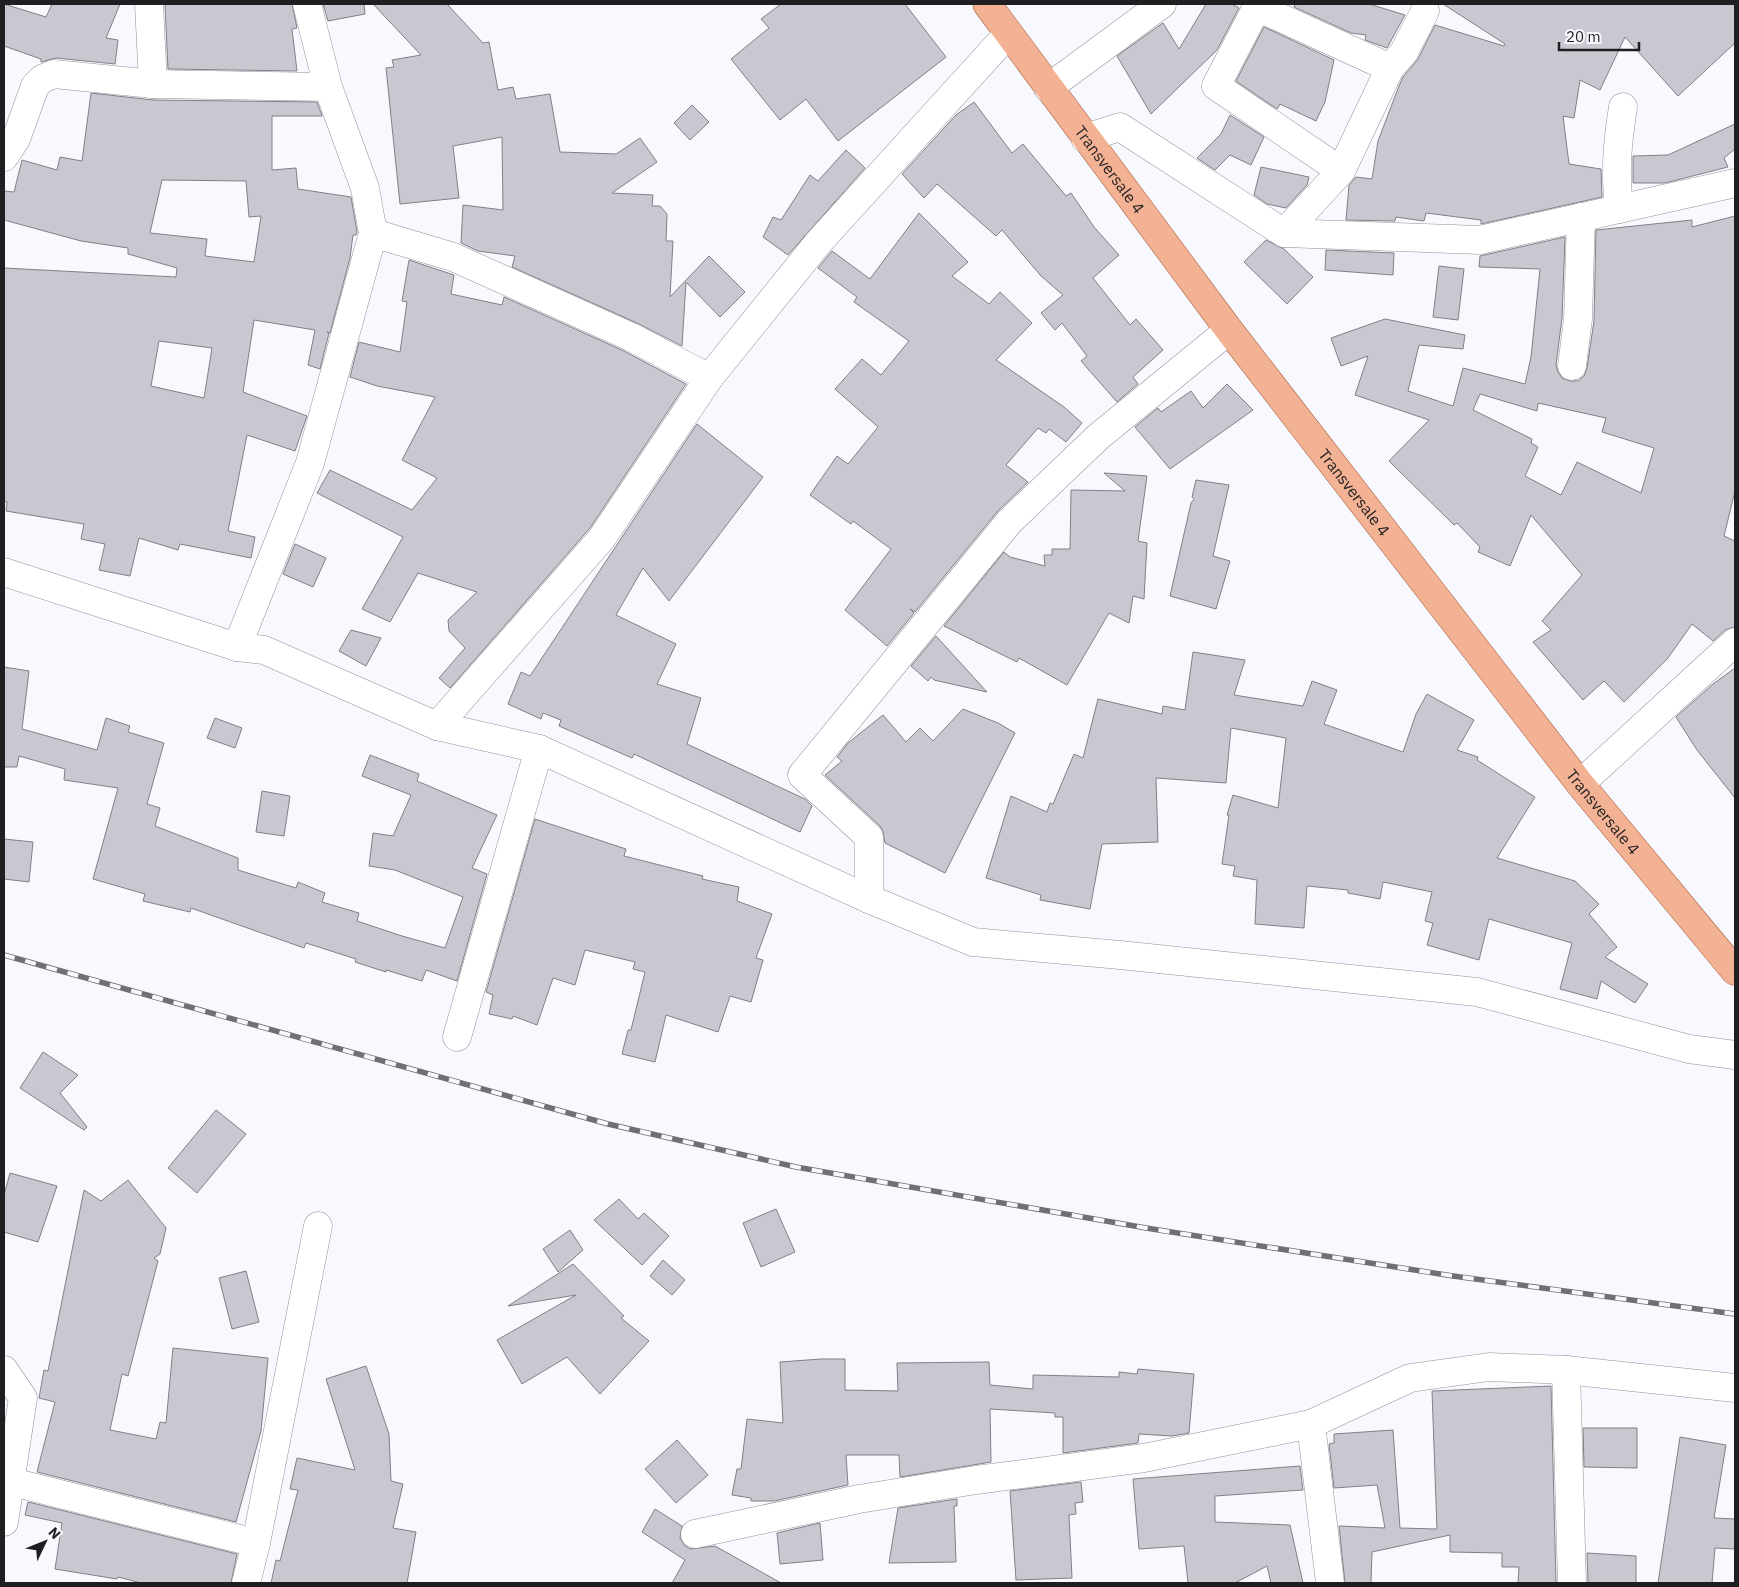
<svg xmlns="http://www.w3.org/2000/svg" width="1739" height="1587" font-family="'IBM Plex Sans',sans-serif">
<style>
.building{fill:#c8c8d0;stroke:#808087;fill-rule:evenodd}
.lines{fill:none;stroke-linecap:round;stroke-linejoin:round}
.minor-casing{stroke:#92929a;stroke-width:29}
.major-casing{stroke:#a45d3d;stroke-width:29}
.minor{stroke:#fff;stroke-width:28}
.major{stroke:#f3b293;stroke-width:28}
.rail-casing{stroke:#707074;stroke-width:5.5}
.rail{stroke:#f8f8ff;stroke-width:4;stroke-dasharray:11;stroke-linecap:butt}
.labels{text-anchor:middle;stroke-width:4;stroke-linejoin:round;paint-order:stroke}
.street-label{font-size:16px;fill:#1f1f22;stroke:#f8f8ff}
</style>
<rect width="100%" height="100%" fill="#f8f8ff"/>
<g class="building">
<path d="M 4,4 L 46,17 L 52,4 L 120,4 L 106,38 L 118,40 L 115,64 L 56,58 L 41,62 L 41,59 L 4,46 Z"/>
<path d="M 165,4 L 292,4 L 297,28 L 292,29 L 297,71 L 168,69 Z"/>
<path d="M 323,4 L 364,4 L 365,14 L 328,21 Z"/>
<path d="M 373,4 L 447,4 L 483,43 L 489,42 L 498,90 L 513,87 L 516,99 L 550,94 L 560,152 L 616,154 L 640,138 L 657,162 L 612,193 L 653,195 L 652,206 L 660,206 L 667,214 L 666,241 L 673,241 L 670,297 L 709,256 L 745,292 L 720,317 L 686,282 L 682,346 L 637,323 L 512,267 L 515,256 L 478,251 L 461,243 L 463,205 L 503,210 L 502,137 L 453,146 L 459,198 L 400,204 L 386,68 L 394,67 L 392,60 L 421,55 Z"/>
<path d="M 781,4 L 905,4 L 946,57 L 838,141 L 806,99 L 780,120 L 731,59 L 769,28 L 761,19 Z"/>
<path d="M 1206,4 L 1232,4 L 1239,8 L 1217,50 L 1151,114 L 1117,56 L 1163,23 L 1179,49 Z"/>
<path d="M 1295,4 L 1369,4 L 1405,15 L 1387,48 L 1365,40 L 1366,35 L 1351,33 L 1294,7 Z"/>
<path d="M 1443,4 L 1735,4 L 1735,43 L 1678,96 L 1625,37 L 1600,90 L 1580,80 L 1574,118 L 1563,116 L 1569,164 L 1601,169 L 1602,197 L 1481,224 L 1481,220 L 1426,213 L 1424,221 L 1396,217 L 1395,221 L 1346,220 L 1349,185 L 1356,177 L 1372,179 L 1378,141 L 1399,86 L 1403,77 L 1418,59 L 1435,25 L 1504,46 L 1505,44 Z"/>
<path d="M 1264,27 L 1334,60 L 1325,102 L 1316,121 L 1280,104 L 1277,109 L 1236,81 Z"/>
<path d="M 91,93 L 153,100 L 317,102 L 322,116 L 272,116 L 272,170 L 296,168 L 298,189 L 351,197 L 357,232 L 356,235 L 353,235 L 350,258 L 330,333 L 327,332 L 329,333 L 320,369 L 308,365 L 315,330 L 254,320 L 243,392 L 307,416 L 295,451 L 247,435 L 228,531 L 255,537 L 251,558 L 180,544 L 178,550 L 139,538 L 130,576 L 99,570 L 105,544 L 81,539 L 84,524 L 6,511 L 7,502 L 4,501 L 4,268 L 176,277 L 177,268 L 128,254 L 128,248 L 81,241 L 4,220 L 4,191 L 14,192 L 22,160 L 57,170 L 60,157 L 82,161 ZM 162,180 L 246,181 L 249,217 L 261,216 L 254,262 L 205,256 L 207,239 L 150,233 ZM 159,341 L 212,348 L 204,398 L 151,386 Z"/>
<path d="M 974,102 L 1012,153 L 1023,144 L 1066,196 L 1071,193 L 1094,227 L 1119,255 L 1093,278 L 1130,325 L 1136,319 L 1163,350 L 1133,377 L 1138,384 L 1117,402 L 1081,361 L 1087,356 L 1062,323 L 1055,330 L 1041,313 L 1063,295 L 1041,276 L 1002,230 L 996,236 L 937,184 L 924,198 L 902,174 L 956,115 Z"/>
<path d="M 692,105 L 709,122 L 690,140 L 674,123 Z"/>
<path d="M 1230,115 L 1264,137 L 1251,165 L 1230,155 L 1215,170 L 1197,158 L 1221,134 Z"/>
<path d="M 1735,124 L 1735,149 L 1724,158 L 1728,167 L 1665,183 L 1633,183 L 1633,156 L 1668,155 Z"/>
<path d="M 846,150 L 865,168 L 788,255 L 763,237 L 773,217 L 781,220 L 810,175 L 818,181 Z"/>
<path d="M 1261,167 L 1309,177 L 1307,185 L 1286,208 L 1267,204 L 1254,195 Z"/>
<path d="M 919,213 L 968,262 L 952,276 L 989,304 L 1000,292 L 1032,323 L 996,360 L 1064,407 L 1082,423 L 1066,442 L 1049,429 L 1046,433 L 1038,428 L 1006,465 L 1028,482 L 997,512 L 915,612 L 910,609 L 914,613 L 887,646 L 845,610 L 891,549 L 853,521 L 851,524 L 810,495 L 837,456 L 848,464 L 878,427 L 835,389 L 862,359 L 881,375 L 909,341 L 854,302 L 857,297 L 818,268 L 832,251 L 870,279 Z"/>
<path d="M 1735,216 L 1735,491 L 1724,536 L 1735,541 L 1735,627 L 1725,630 L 1713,641 L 1692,624 L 1668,658 L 1624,702 L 1604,681 L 1583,700 L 1533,642 L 1551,630 L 1542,621 L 1582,575 L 1531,515 L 1510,566 L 1478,552 L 1480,547 L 1457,523 L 1454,525 L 1389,461 L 1429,420 L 1355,395 L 1368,356 L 1341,366 L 1331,338 L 1385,319 L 1465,335 L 1463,349 L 1419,345 L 1408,391 L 1453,406 L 1463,368 L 1525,384 L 1531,357 L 1540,269 L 1479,267 L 1480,256 L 1565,237 L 1562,318 L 1556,365 L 1558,372 L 1562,378 L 1570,381 L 1578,381 L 1584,376 L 1587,368 L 1594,321 L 1596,230 L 1692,220 L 1692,227 ZM 1480,394 L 1537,411 L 1538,403 L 1606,418 L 1602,432 L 1654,448 L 1641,493 L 1577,462 L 1561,495 L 1525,476 L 1538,447 L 1531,443 L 1532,439 L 1473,410 Z"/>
<path d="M 1266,240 L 1284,249 L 1313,277 L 1287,304 L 1244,262 Z"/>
<path d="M 1326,250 L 1394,253 L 1393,275 L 1325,270 Z"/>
<path d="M 409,260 L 454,275 L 451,294 L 502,305 L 504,297 L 624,351 L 686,384 L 590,528 L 450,688 L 439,678 L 465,648 L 449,631 L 448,620 L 477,592 L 418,573 L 390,622 L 362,609 L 403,537 L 317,493 L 330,470 L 412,510 L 437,478 L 402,460 L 435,397 L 377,386 L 350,377 L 359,342 L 400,352 L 407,302 L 402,301 Z"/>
<path d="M 1439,266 L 1464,269 L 1458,320 L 1433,317 Z"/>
<path d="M 1227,384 L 1253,410 L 1170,469 L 1135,427 L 1158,408 L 1161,412 L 1191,391 L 1203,408 Z"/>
<path d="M 697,424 L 763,477 L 669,601 L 643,568 L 616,615 L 676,644 L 657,684 L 701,698 L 687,744 L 805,799 L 812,806 L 800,832 L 634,754 L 632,758 L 559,726 L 561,720 L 543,713 L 541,719 L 508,704 L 521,672 L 530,676 Z"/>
<path d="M 1104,473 L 1147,476 L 1138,541 L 1147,543 L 1144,599 L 1133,596 L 1129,623 L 1109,613 L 1067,685 L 1019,658 L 1017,662 L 944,626 L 1004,552 L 1010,557 L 1045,566 L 1044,555 L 1052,555 L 1052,549 L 1070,549 L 1071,490 L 1125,491 Z"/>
<path d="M 1196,480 L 1229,485 L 1213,556 L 1230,561 L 1216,609 L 1170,596 L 1191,503 L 1194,499 L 1192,497 Z"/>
<path d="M 295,544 L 326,558 L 313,587 L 283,574 Z"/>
<path d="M 351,630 L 381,638 L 366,666 L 339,651 Z"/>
<path d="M 936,636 L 987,692 L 934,680 L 931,677 L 928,681 L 911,666 Z"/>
<path d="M 1193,652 L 1245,660 L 1234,695 L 1303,706 L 1312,681 L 1337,690 L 1324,724 L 1403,752 L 1416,714 L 1427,694 L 1474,720 L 1457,750 L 1478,757 L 1477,760 L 1535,797 L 1497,858 L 1575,881 L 1599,904 L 1589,914 L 1617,947 L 1605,957 L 1648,984 L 1635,1003 L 1601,981 L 1597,999 L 1560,989 L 1572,943 L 1489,919 L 1479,960 L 1427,945 L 1433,923 L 1425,921 L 1432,892 L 1383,882 L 1380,899 L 1348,893 L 1348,890 L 1307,886 L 1304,928 L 1255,924 L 1257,880 L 1233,876 L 1235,866 L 1222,864 L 1229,815 L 1227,815 L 1233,795 L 1278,808 L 1286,738 L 1231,728 L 1226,783 L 1156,778 L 1158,842 L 1102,844 L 1090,909 L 1040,900 L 1041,895 L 986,878 L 1011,796 L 1047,812 L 1050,803 L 1053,804 L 1074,754 L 1083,758 L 1098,699 L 1162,714 L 1163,706 L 1185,710 Z"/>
<path d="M 4,667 L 29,671 L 22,729 L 97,750 L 106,718 L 130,726 L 128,732 L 164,743 L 147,804 L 160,808 L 155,826 L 238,858 L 238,870 L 296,888 L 298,882 L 325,893 L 322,902 L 359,913 L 357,921 L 402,936 L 445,948 L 463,897 L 395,870 L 369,866 L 373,833 L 393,836 L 411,795 L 362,776 L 370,755 L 419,774 L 417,781 L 497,815 L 472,868 L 487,874 L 457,981 L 426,970 L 422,981 L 386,970 L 386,972 L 355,962 L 356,959 L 306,943 L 304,948 L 191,908 L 190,912 L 143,901 L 145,894 L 93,879 L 118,788 L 64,780 L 65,769 L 19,756 L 17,767 L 4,767 Z"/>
<path d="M 1735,668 L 1735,798 L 1697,750 L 1676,717 L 1713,684 Z"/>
<path d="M 963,709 L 998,723 L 1015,733 L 945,873 L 885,843 L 883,831 L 880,826 L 825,775 L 842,761 L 837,757 L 848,743 L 883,715 L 906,742 L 920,728 L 933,741 Z"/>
<path d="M 215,718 L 242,728 L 235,748 L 207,738 Z"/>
<path d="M 262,791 L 290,796 L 284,836 L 256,832 Z"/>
<path d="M 535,819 L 626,849 L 624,856 L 703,876 L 702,879 L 739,887 L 737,901 L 772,914 L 756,958 L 763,960 L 751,1002 L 730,996 L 718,1032 L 666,1015 L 655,1062 L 622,1054 L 628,1030 L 631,1030 L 645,972 L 633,969 L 635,962 L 585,950 L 575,985 L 553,978 L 537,1025 L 513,1016 L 512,1019 L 489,1014 L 493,995 L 486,992 Z"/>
<path d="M 4,839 L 33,842 L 29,882 L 4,879 Z"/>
<path d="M 43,1052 L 78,1075 L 60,1093 L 87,1127 L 84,1130 L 20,1088 Z"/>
<path d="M 216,1110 L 246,1134 L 197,1193 L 168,1168 Z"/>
<path d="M 10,1173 L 57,1186 L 38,1242 L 4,1232 L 4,1195 Z"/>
<path d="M 128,1180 L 166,1228 L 160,1254 L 154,1258 L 158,1261 L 128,1376 L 122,1374 L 110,1430 L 156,1439 L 160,1422 L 166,1423 L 173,1348 L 268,1358 L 261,1431 L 236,1522 L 37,1472 L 55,1402 L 39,1398 L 44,1370 L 48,1371 L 84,1190 L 101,1201 Z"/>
<path d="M 619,1199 L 638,1219 L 644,1213 L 669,1236 L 642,1265 L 594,1220 Z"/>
<path d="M 776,1209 L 795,1252 L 761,1267 L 743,1223 Z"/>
<path d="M 570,1230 L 583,1250 L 558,1272 L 543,1249 Z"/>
<path d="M 663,1260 L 685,1280 L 672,1295 L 650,1276 Z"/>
<path d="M 573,1264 L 624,1316 L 621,1318 L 649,1341 L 600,1394 L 567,1357 L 522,1384 L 497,1340 L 576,1295 L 508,1306 Z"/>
<path d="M 246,1271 L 259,1322 L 232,1329 L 219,1278 Z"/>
<path d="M 821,1359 L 845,1359 L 845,1390 L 898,1391 L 897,1363 L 989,1362 L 990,1385 L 1033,1389 L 1033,1375 L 1119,1377 L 1119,1372 L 1137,1374 L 1138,1369 L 1194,1374 L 1189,1433 L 1172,1436 L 1139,1434 L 1138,1443 L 1063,1453 L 1063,1417 L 1055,1417 L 1055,1413 L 990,1409 L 991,1462 L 900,1477 L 899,1455 L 846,1455 L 848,1485 L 774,1501 L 751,1501 L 751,1498 L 732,1495 L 737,1469 L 741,1469 L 747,1419 L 783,1423 L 780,1362 Z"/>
<path d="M 366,1366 L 389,1434 L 391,1481 L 403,1484 L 393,1528 L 416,1532 L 407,1583 L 271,1583 L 276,1560 L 280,1561 L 298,1490 L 290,1489 L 297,1458 L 355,1470 L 326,1379 Z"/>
<path d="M 1551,1386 L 1556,1583 L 1518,1583 L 1519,1567 L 1502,1567 L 1502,1553 L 1450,1552 L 1450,1535 L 1372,1552 L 1371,1583 L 1345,1583 L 1339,1526 L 1385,1528 L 1377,1485 L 1334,1488 L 1329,1444 L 1334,1443 L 1334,1434 L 1393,1430 L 1400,1528 L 1437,1529 L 1432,1391 Z"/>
<path d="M 1583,1428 L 1637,1428 L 1637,1468 L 1584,1467 Z"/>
<path d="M 1680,1437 L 1726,1445 L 1714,1518 L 1735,1519 L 1735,1549 L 1715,1548 L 1712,1583 L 1658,1583 Z"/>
<path d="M 677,1440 L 708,1475 L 676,1503 L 645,1469 Z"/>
<path d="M 1300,1466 L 1303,1490 L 1215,1496 L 1215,1522 L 1290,1525 L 1303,1583 L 1271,1583 L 1267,1566 L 1235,1583 L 1188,1583 L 1184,1546 L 1139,1549 L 1133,1479 Z"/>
<path d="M 1081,1482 L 1083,1502 L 1075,1503 L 1076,1514 L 1069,1515 L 1072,1578 L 1016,1580 L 1010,1491 Z"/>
<path d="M 957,1499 L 957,1506 L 954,1506 L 956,1562 L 889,1563 L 898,1508 Z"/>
<path d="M 28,1502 L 237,1554 L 231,1583 L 141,1583 L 118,1577 L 117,1579 L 55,1569 L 62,1523 L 25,1515 Z"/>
<path d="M 655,1509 L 682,1526 L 680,1538 L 684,1545 L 690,1549 L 715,1546 L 781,1583 L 672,1583 L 685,1560 L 642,1532 Z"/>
<path d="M 820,1523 L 823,1560 L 780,1564 L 777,1533 Z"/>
<path d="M 1587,1553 L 1636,1556 L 1636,1583 L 1588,1583 Z"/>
</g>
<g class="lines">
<defs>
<g id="minor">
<path d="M 149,4 L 153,84"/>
<path d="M 307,4 L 328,87"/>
<path d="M 1048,88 L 1162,4"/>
<path d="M 1085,138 L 1120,127 L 1284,233 L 1480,240 L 1735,183"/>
<path d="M 4,157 L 16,139 L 35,86 L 42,79 L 54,74 L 153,84 L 328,87 L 365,188 L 373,233 L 310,463 L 237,647"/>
<path d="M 1341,171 L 1216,86 L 1257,7 L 1390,68"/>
<path d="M 1619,209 C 1615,170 1617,146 1623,107"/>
<path d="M 373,233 L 453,257 L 631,337 L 709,378"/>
<path d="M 1284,233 L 1341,171 L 1390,68 L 1404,52 L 1425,11"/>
<path d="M 1572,366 L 1578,319 L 1581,217"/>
<path d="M 4,572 L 237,647 L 264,650 L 437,726 L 539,749 L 869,899 L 973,942 L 1120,955 L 1477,992 L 1689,1049 L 1735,1055"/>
<path d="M 437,726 L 602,538 L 709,378 L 818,243 L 1008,34"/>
<path d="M 1580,784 L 1735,642"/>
<path d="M 869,899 L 869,837 L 802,775 L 1009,522 L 1098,437 L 1229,330"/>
<path d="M 457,1037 L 539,749"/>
<path d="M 4,1370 L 23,1398 L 4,1522"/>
<path d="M 1566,1370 L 1572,1583"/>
<path d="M 1311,1424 L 1330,1583"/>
<path d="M 4,1480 L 256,1543"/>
<path d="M 695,1534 L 859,1499 L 976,1480 L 1144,1458 L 1311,1424 L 1410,1378 L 1489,1367 L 1566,1370 L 1735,1388"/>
<path d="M 246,1583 L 256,1543 L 318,1226"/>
</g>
<g id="major">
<path id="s1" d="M 987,4 L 1229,330 L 1580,784 L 1735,971"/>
</g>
</defs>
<use href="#minor" class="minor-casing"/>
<use href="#major" class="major-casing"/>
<use href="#minor" class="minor"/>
<use href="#major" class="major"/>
<defs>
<path id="rail" d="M 4,955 L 608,1124 L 796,1167 L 1146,1228 L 1453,1276 L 1735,1314"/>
</defs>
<use href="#rail" class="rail-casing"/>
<use href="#rail" class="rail"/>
</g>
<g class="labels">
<g class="street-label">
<text dy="6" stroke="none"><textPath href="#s1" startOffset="206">Transversale 4</textPath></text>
<text dy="6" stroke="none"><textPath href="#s1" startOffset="611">Transversale 4</textPath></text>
<text dy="6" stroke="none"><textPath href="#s1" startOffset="1016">Transversale 4</textPath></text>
</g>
</g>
<rect width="1739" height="1587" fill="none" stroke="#1f1f22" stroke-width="10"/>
<g transform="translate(45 1542) rotate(47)" stroke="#f8f8ff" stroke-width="4" paint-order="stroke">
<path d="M0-4L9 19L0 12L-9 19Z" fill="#1f1f22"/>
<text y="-8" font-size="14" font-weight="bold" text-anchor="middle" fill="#1f1f22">N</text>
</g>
<path d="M1559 42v8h80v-8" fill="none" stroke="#1f1f22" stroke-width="2.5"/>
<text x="1566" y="42" font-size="15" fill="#1f1f22" stroke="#f8f8ff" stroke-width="4" paint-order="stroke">20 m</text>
</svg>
